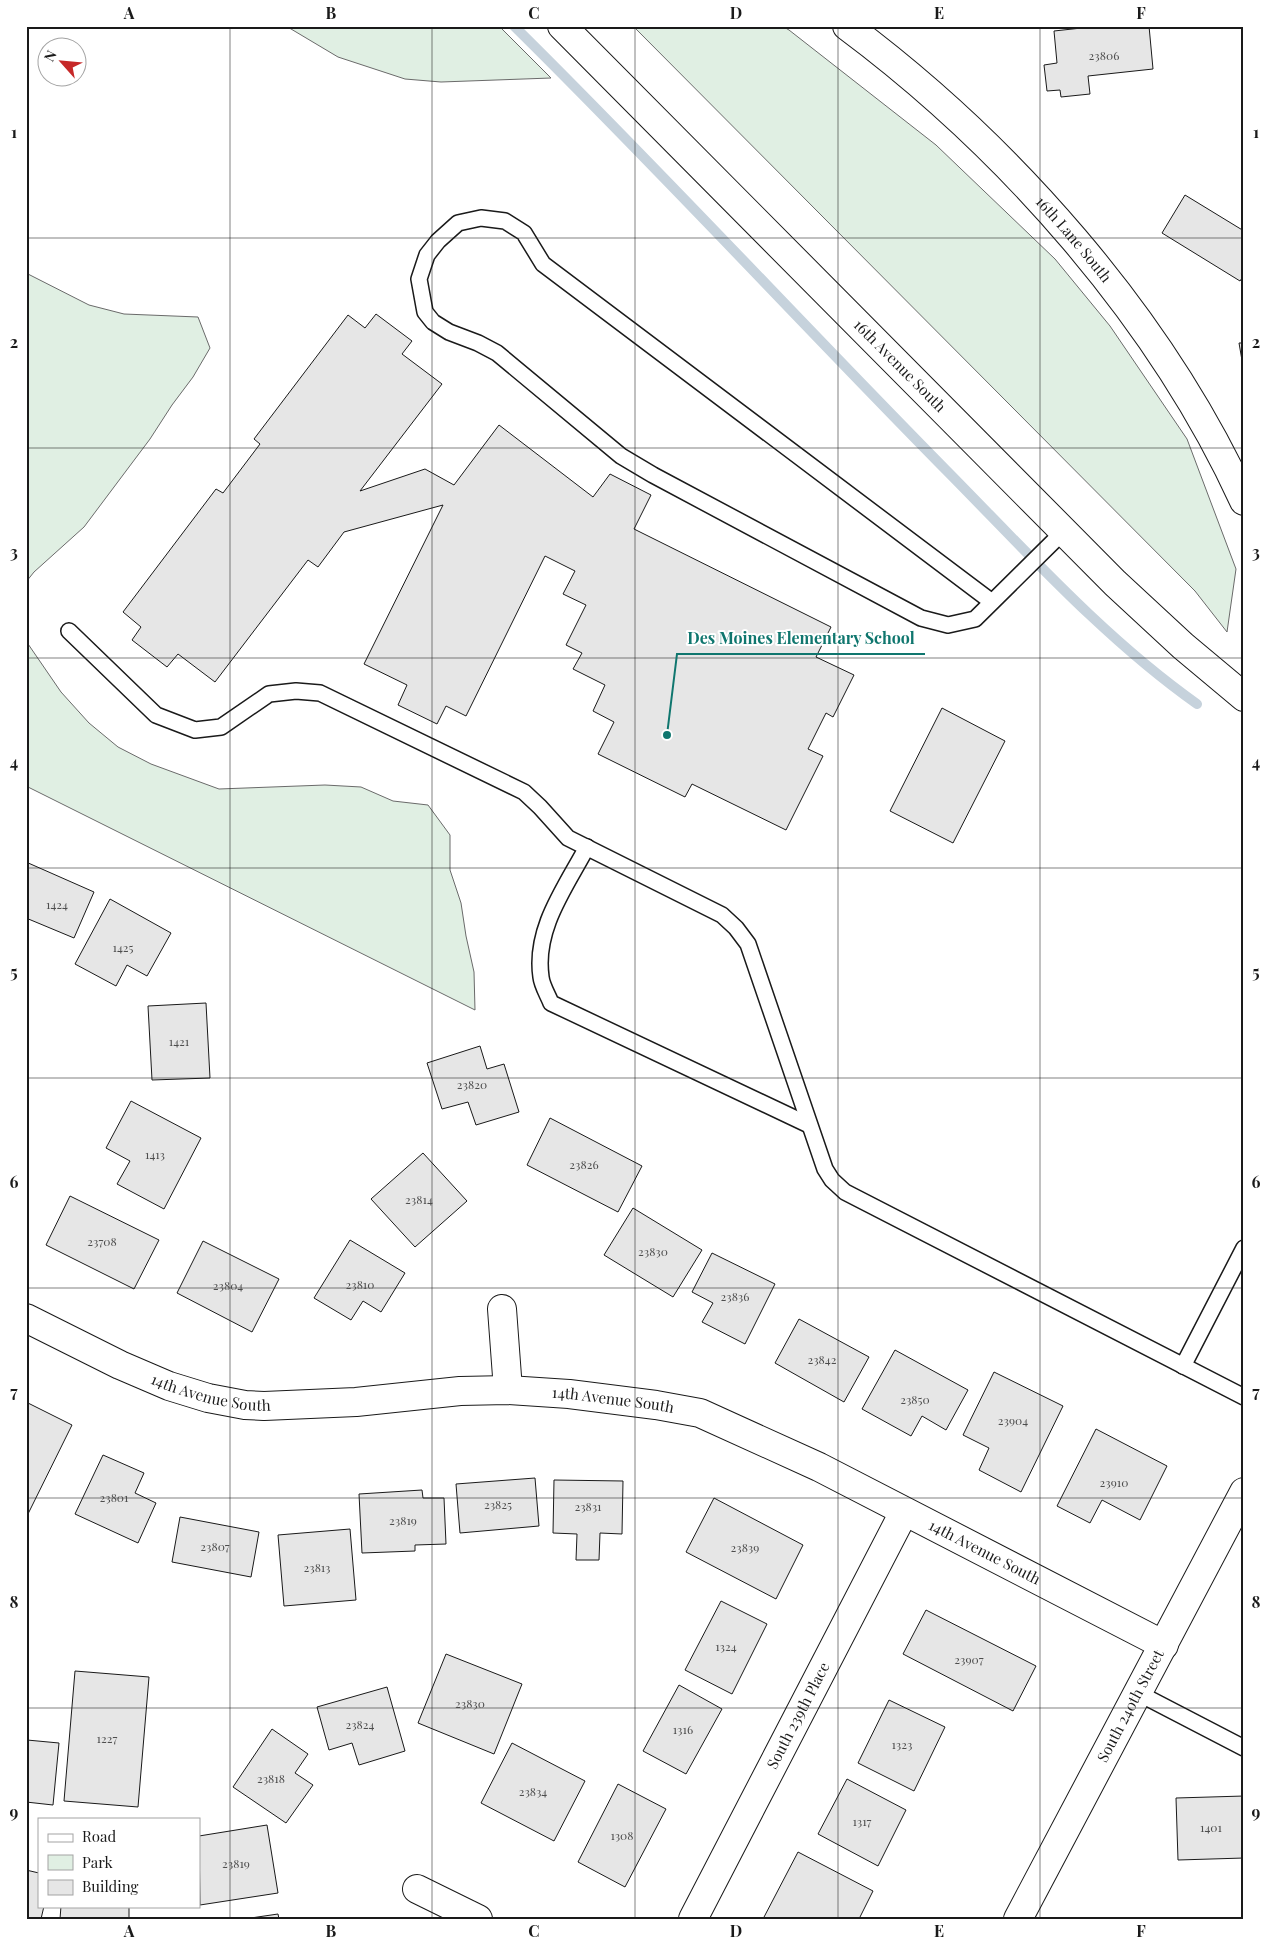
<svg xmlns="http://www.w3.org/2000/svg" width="1270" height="1945" font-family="'Playfair Display',serif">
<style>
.green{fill:#e0efe3;stroke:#6a6a6a}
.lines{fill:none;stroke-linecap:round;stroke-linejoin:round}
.stream{stroke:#c6d2dc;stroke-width:10}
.building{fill:#e6e6e6;stroke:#1a1a1a}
.lane-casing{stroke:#1a1a1a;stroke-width:18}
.street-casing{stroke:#1a1a1a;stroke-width:30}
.secondary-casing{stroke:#1a1a1a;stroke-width:30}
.lane{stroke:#fff;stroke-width:15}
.street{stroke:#fff;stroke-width:28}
.secondary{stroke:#fff;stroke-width:28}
.grid{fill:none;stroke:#1a1a1a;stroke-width:1;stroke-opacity:0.55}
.labels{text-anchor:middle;stroke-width:4;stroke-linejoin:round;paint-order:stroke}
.number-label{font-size:12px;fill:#4d4d4d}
.street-label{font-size:15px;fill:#1a1a1a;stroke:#fff}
.leader{fill:none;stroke:#0f766e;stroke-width:2}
.callout-dot{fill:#0f766e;stroke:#fff;stroke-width:2}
.callout-label{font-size:16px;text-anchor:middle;font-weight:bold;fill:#0f766e;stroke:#fff;stroke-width:4;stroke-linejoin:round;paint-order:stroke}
.neatline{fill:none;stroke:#1a1a1a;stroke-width:2}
.grid-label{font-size:16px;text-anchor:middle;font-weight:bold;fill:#1a1a1a}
</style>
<rect width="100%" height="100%" fill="#fff"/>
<g class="green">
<path d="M 286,26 L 499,26 L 551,78 L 441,82 L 405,79 L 338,57 Z"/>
<path d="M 633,26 L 782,26 L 789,30 L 936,145 L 1055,259 L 1110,326 L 1187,439 L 1236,569 L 1227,632 L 1195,591 Z"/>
<path d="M 26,273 L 89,305 L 124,314 L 198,317 L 210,348 L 193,377 L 172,405 L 150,439 L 84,527 L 34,572 L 26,582 Z"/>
<path d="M 26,641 L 61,692 L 89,723 L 118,747 L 151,764 L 219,789 L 325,785 L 361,787 L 393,801 L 428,805 L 450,835 L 450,870 L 461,903 L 466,936 L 474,972 L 475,1010 L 26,786 Z"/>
</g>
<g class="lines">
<path class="stream" d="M 514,26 C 661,171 801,323 946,470 C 1025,550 1105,639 1197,704"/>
</g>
<g class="building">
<path d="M 1100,26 L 1149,26 L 1153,69 L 1088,76 L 1090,94 L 1061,97 L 1060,90 L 1047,91 L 1044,65 L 1057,63 L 1054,31 Z"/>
<path d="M 1185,195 L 1244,231 L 1244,275 L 1240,281 L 1162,233 Z"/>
<path d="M 376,314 L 412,341 L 402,354 L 442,384 L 360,491 L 425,469 L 454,485 L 499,425 L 593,497 L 610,474 L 651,495 L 634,529 L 831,627 L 816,657 L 854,675 L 833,717 L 826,713 L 808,749 L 823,756 L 786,830 L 692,784 L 685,797 L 598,754 L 614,722 L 593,711 L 605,685 L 573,669 L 582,653 L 566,645 L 586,605 L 563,594 L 575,571 L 545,556 L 466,716 L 446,706 L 437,724 L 398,705 L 407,685 L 364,664 L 443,505 L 344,532 L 318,567 L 308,560 L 215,682 L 178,654 L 167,667 L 132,640 L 141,627 L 123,612 L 216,489 L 223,493 L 260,444 L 254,439 L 348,315 L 365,328 Z"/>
<path d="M 1239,343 L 1244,343 L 1244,372 Z"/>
<path d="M 942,708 L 1005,741 L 953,843 L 890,811 Z"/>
<path d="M 26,862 L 94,892 L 74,938 L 26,918 Z"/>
<path d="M 110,899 L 171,933 L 147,976 L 127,965 L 116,986 L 75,964 Z"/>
<path d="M 206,1003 L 210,1078 L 152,1080 L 148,1006 Z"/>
<path d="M 480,1046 L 487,1069 L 504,1064 L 519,1112 L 476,1125 L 468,1102 L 442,1109 L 427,1063 Z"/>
<path d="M 131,1101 L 201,1138 L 164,1209 L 117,1184 L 130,1161 L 106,1148 Z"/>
<path d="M 550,1118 L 642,1166 L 618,1212 L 527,1165 Z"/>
<path d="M 423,1153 L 467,1201 L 415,1247 L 371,1199 Z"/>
<path d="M 70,1196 L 159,1240 L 134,1289 L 46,1245 Z"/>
<path d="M 633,1208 L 702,1250 L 673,1297 L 604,1255 Z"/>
<path d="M 350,1240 L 405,1273 L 381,1312 L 363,1301 L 351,1320 L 314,1298 Z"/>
<path d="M 203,1241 L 279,1279 L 252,1332 L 177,1293 Z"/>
<path d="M 712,1253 L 775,1284 L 745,1344 L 702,1322 L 713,1303 L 692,1292 Z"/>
<path d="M 799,1319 L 869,1357 L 844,1402 L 775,1363 Z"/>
<path d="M 895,1350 L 968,1390 L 946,1430 L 922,1416 L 911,1436 L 862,1409 Z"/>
<path d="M 994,1372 L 1063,1406 L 1021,1492 L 979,1470 L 989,1448 L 963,1435 Z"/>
<path d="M 26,1402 L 72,1425 L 26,1518 Z"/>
<path d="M 1096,1429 L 1167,1466 L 1140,1520 L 1102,1500 L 1090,1523 L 1057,1506 Z"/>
<path d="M 103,1455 L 144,1473 L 135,1493 L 156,1503 L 138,1543 L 75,1514 Z"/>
<path d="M 535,1478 L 539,1526 L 460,1533 L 456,1484 Z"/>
<path d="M 554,1480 L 623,1481 L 622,1534 L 600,1533 L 599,1560 L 576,1560 L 577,1534 L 553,1533 Z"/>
<path d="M 422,1490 L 423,1498 L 444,1498 L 446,1544 L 415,1545 L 415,1551 L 362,1553 L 359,1494 Z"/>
<path d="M 714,1498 L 803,1545 L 776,1599 L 686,1552 Z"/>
<path d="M 180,1517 L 259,1532 L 251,1577 L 172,1562 Z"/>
<path d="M 350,1529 L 356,1600 L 284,1606 L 278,1535 Z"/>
<path d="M 721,1601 L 767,1624 L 732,1694 L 685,1670 Z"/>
<path d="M 926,1610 L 1036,1666 L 1013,1711 L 903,1654 Z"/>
<path d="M 446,1654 L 522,1684 L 494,1754 L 418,1723 Z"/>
<path d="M 75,1671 L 149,1677 L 138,1807 L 64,1801 Z"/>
<path d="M 679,1685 L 722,1709 L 686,1774 L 643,1751 Z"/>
<path d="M 387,1687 L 405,1751 L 359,1765 L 352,1743 L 329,1750 L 317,1707 Z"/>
<path d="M 889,1700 L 945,1727 L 914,1791 L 858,1763 Z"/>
<path d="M 272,1729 L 308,1754 L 295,1773 L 313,1785 L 286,1823 L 233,1787 Z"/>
<path d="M 27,1740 L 59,1743 L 53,1805 L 26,1802 Z"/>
<path d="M 512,1743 L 585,1781 L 554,1841 L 481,1803 Z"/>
<path d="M 847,1779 L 906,1810 L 878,1866 L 818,1834 Z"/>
<path d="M 618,1784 L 666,1809 L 625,1887 L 578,1862 Z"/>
<path d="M 1244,1796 L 1244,1858 L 1178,1860 L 1176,1798 Z"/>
<path d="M 267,1825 L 278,1893 L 200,1905 L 199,1836 Z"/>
<path d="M 798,1852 L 873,1891 L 859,1919 L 763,1919 Z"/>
<path d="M 26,1870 L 39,1873 L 39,1906 L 44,1906 L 41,1919 L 26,1919 Z"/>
<path d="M 61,1906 L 129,1906 L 129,1919 L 60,1919 Z"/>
<path d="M 278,1914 L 279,1919 L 244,1919 Z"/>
</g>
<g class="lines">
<defs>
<g id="lane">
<path d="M 992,602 L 543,264 L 524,233 L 505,221 L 481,218 L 458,223 L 438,241 L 427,255 L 419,279 L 425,312 L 433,322 L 449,332 L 478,343 L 497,353 L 621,456 L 653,475 L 921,618 L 948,625 L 975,619 L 1064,531"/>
<path d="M 69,631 L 156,715 L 195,730 L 221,727 L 269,694 L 296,691 L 320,693 L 524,792 L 540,807 L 568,838 L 722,915 L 736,928 L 748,944 L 825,1169 L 832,1180 L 845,1192 L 1244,1397"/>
<path d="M 587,847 C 565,888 534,929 541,977 C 542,986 548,995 551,1003 L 809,1125"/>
<path d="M 1183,1366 L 1244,1248"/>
<path d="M 1138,1693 L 1244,1748"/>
</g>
<g id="street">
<path id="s1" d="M 847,26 C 1008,146 1160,317 1244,501"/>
<path d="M 502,1309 L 508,1390"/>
<path id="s2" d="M 26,1318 L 120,1365 L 169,1386 L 208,1398 L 245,1405 L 264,1406 L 356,1402 L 460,1391 L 508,1390 L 569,1394 L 656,1405 L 700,1413 L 819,1467 L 1164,1645"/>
<path d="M 417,1889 L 478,1919"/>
<path id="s3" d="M 693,1919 L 904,1512"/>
</g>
<g id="secondary">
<path id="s4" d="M 562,26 L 1115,583 L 1183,646 L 1244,697"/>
<path id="s5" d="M 1018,1919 L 1244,1492"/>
</g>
</defs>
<use href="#lane" class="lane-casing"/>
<use href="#street" class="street-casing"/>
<use href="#secondary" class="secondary-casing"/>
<use href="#lane" class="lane"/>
<use href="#street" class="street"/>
<use href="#secondary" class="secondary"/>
</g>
<path class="grid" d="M 230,26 L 230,1919M 432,26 L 432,1919M 635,26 L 635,1919M 838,26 L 838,1919M 1040,26 L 1040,1919M 26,238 L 1244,238M 26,448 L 1244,448M 26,658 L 1244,658M 26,868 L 1244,868M 26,1078 L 1244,1078M 26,1288 L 1244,1288M 26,1498 L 1244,1498M 26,1708 L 1244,1708"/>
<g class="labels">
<g class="number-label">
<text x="1104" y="60">23806</text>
<text x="57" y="909">1424</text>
<text x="123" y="952">1425</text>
<text x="179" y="1046">1421</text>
<text x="472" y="1089">23820</text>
<text x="155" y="1159">1413</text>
<text x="584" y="1169">23826</text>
<text x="419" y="1204">23814</text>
<text x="102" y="1246">23708</text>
<text x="653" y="1256">23830</text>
<text x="360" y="1289">23810</text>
<text x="228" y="1290">23804</text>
<text x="735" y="1301">23836</text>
<text x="822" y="1364">23842</text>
<text x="915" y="1404">23850</text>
<text x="1013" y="1425">23904</text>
<text x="1114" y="1487">23910</text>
<text x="114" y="1502">23801</text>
<text x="498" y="1509">23825</text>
<text x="588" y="1511">23831</text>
<text x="403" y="1525">23819</text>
<text x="215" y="1551">23807</text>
<text x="745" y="1552">23839</text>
<text x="317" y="1572">23813</text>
<text x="726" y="1651">1324</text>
<text x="969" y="1664">23907</text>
<text x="470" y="1708">23830</text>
<text x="360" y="1729">23824</text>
<text x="683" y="1734">1316</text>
<text x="107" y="1743">1227</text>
<text x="902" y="1749">1323</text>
<text x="271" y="1783">23818</text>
<text x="533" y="1796">23834</text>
<text x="862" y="1826">1317</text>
<text x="1211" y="1832">1401</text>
<text x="622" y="1840">1308</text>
<text x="236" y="1868">23819</text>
</g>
<g class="street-label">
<text dy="5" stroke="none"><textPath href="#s1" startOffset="312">16th Lane South</textPath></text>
<text dy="5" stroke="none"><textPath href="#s4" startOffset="479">16th Avenue South</textPath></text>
<text dy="5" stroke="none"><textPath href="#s2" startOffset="201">14th Avenue South</textPath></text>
<text dy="5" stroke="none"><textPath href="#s2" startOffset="606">14th Avenue South</textPath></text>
<text dy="5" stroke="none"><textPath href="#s2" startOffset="1011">14th Avenue South</textPath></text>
<text dy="5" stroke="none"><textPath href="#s5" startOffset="241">South 240th Street</textPath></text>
<text dy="5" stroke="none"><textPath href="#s3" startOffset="229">South 239th Place</textPath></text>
</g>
</g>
<path class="leader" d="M667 735L677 654H925"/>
<circle class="callout-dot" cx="667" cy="735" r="5"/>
<g class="callout-label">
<text x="801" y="644">Des Moines Elementary School</text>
</g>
<rect width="1270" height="1945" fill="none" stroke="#ffffff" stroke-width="55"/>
<rect x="38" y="1818" width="162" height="90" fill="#ffffff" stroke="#a3a3a3"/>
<rect x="48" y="1834" width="25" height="8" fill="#ffffff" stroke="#a3a3a3"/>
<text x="82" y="1842" font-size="15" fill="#1a1a1a">Road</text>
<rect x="48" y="1855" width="25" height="15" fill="#e0efe3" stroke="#a3a3a3"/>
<text x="82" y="1868" font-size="15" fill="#1a1a1a">Park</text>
<rect x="48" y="1880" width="25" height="15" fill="#e6e6e6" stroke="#a3a3a3"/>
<text x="82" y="1892" font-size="15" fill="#1a1a1a">Building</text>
<g transform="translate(62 62) rotate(297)"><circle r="24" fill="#ffffff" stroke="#a3a3a3"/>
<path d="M0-4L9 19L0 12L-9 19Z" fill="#c62828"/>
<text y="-8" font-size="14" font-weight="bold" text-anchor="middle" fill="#1a1a1a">N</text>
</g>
<rect x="28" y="28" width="1214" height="1890" class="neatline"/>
<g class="grid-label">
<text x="129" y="19">A</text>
<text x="331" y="19">B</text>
<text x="534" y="19">C</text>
<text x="736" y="19">D</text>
<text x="939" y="19">E</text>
<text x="1141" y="19">F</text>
<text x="14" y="138">1</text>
<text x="1256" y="138">1</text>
<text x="14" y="348">2</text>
<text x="1256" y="348">2</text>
<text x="14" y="558">3</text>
<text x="1256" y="558">3</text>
<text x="14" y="768">4</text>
<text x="1256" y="768">4</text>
<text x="14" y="978">5</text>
<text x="1256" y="978">5</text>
<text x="14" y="1188">6</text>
<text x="1256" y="1188">6</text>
<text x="14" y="1398">7</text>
<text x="1256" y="1398">7</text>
<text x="14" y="1608">8</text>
<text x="1256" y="1608">8</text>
<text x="14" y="1818">9</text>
<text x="1256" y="1818">9</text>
<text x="129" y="1937">A</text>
<text x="331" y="1937">B</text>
<text x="534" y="1937">C</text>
<text x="736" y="1937">D</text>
<text x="939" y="1937">E</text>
<text x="1141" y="1937">F</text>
</g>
</svg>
